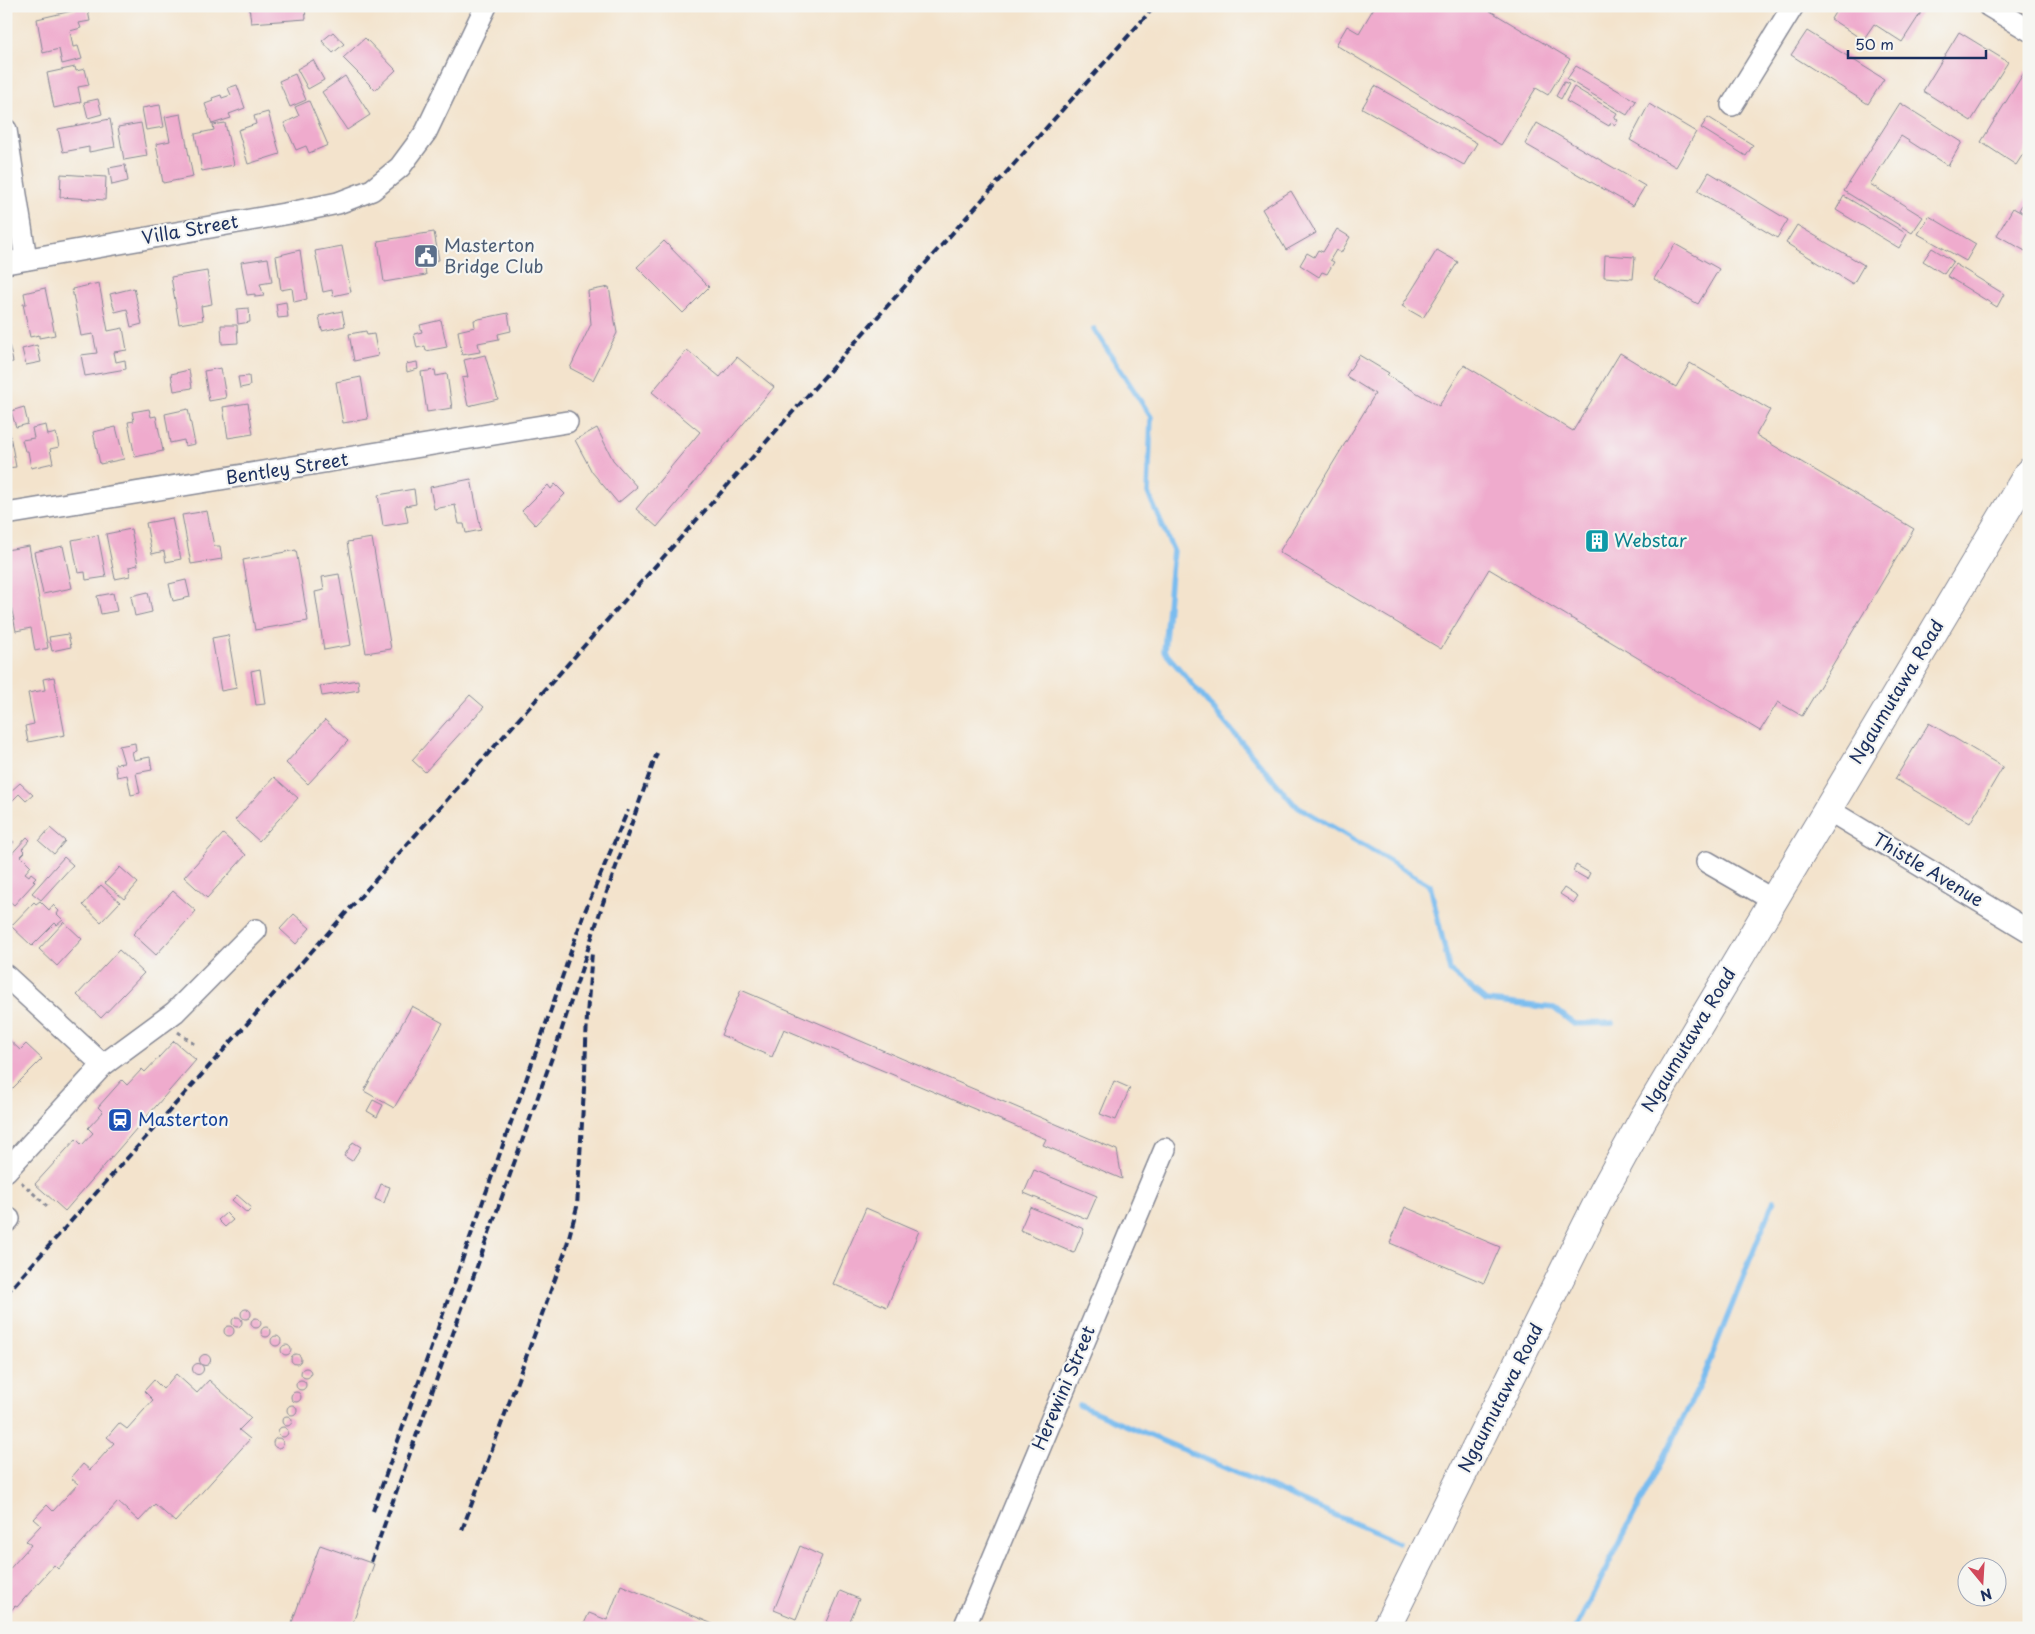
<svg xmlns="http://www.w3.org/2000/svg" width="2035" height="1634" font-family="'Playpen Sans',sans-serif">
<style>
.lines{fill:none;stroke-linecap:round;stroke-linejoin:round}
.stream{stroke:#79bcef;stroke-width:5.5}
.building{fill:#efabcd}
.minor-casing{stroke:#878995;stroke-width:24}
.major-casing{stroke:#878995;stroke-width:30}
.path{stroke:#878995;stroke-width:3;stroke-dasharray:4 4;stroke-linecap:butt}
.minor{stroke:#fff;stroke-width:21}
.major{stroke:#fff;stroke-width:28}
.rail{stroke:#1b2f5e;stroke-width:4;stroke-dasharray:8 4;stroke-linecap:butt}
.labels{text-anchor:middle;stroke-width:4.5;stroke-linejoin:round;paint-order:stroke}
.street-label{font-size:18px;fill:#1b2f5e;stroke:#f6f6f2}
.service-label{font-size:18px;fill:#4e5e75;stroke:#f6f6f2;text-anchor:start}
.culture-label{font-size:18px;fill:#0d838f;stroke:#f6f6f2;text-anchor:start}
.transit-label{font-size:18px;fill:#164399;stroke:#f6f6f2;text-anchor:start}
</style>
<rect width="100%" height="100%" fill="#f6f6f2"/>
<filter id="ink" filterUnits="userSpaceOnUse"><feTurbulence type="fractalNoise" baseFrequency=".02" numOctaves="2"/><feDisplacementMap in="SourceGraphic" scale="10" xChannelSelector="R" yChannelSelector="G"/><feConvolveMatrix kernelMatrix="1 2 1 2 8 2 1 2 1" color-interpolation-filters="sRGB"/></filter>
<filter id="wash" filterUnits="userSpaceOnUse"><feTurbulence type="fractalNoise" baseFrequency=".0096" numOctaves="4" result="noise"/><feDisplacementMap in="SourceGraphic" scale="20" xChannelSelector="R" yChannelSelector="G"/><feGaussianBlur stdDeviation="1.12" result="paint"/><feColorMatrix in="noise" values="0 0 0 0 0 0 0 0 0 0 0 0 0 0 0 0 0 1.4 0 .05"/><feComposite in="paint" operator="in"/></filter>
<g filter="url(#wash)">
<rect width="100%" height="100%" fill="#f3e3cc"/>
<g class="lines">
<g class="stream">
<path d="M 1094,329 L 1151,417 L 1148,493 L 1173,550 L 1164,651 L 1294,804 L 1430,885 L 1450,971 L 1486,1001 L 1554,1008 L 1574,1024 L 1613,1023"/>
<path d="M 1079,1405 L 1398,1542"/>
<path d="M 1576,1628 L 1701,1383 L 1774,1200"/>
</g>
</g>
<g id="blocks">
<g class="building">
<path d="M 75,6 L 87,6 L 90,21 L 79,23 L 81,28 L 70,31 L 73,47 L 78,46 L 82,59 L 62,64 L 59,49 L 43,53 L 37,19 L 76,10 Z"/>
<path d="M 249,6 L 305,6 L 306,19 L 251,23 Z"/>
<path d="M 1375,6 L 1482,6 L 1570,59 L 1548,95 L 1536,88 L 1501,145 L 1336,45 L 1347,26 L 1359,33 Z"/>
<path d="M 1839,6 L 1914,6 L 1922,11 L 1902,42 L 1874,24 L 1863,40 L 1831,19 Z"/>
<path d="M 1807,31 L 1884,79 L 1868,104 L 1791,55 Z"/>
<path d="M 333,32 L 344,44 L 333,53 L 322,41 Z"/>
<path d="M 1959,32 L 2008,62 L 1971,121 L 1923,91 Z"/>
<path d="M 365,38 L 396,70 L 375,90 L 343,58 Z"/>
<path d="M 313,60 L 324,80 L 308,89 L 297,69 Z"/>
<path d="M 1576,66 L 1636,101 L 1627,115 L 1567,79 Z"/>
<path d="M 75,67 L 76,71 L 85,69 L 89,85 L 78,87 L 81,102 L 54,108 L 47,73 Z"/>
<path d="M 2025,71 L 2029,73 L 2029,145 L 2016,165 L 1981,142 Z"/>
<path d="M 295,74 L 306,100 L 290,107 L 279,81 Z"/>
<path d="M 345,76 L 370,115 L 347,130 L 322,92 Z"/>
<path d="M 1564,82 L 1569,84 L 1561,99 L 1556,96 Z"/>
<path d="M 237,85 L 245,108 L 229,114 L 231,118 L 212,124 L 205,104 L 213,101 L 212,98 L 221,95 L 222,98 L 231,95 L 228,88 Z"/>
<path d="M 1375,86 L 1477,143 L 1464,165 L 1362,108 Z"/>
<path d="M 1574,87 L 1617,113 L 1614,118 L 1618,120 L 1615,125 L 1611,122 L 1609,126 L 1566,101 Z"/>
<path d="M 98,99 L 102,114 L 88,118 L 84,102 Z"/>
<path d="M 309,101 L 328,145 L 309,153 L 306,146 L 296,150 L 284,123 L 299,116 L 295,107 Z"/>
<path d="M 1900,103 L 1962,142 L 1948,166 L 1901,136 L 1870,184 L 1923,217 L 1912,233 L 1844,191 Z"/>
<path d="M 1649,104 L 1696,132 L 1676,167 L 1630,140 Z"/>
<path d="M 160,105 L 164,127 L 146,130 L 142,108 Z"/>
<path d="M 268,112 L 280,154 L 248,164 L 238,130 L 256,124 L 254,116 Z"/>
<path d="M 181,114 L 193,177 L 163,183 L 156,144 L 170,141 L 165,117 Z"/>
<path d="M 1708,117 L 1753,145 L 1746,156 L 1701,128 Z"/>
<path d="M 110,119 L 115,147 L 89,152 L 89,147 L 63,152 L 58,129 Z"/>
<path d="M 141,123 L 147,156 L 124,160 L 118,127 Z"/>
<path d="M 225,123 L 234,165 L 202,171 L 195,134 L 214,130 L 213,125 Z"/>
<path d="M 1537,123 L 1645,186 L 1633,206 L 1525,144 Z"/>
<path d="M 125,165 L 128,181 L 112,185 L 109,168 Z"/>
<path d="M 1709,172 L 1788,220 L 1777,238 L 1698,191 Z"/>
<path d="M 61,174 L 106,177 L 105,200 L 60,197 Z"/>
<path d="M 1291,191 L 1316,233 L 1286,250 L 1262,209 Z"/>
<path d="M 2029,194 L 2029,216 L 2019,210 Z"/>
<path d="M 1844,196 L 1907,234 L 1899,248 L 1836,210 Z"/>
<path d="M 2013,208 L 2029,217 L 2029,249 L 2027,252 L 1997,235 Z"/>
<path d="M 1929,216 L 1976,244 L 1966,261 L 1918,234 Z"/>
<path d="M 1797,225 L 1864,265 L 1853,284 L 1786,243 Z"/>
<path d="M 1337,229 L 1350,237 L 1341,253 L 1336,250 L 1330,260 L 1334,262 L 1327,274 L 1322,272 L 1319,277 L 1300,265 L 1307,253 L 1314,257 L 1318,250 L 1323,252 Z"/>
<path d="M 434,232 L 439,260 L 424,262 L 426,275 L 384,282 L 378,241 Z"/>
<path d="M 664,241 L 709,287 L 683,313 L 637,267 Z"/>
<path d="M 1675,244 L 1719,269 L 1698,304 L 1654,279 Z"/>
<path d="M 342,246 L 351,292 L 333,296 L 332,290 L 323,292 L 315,251 Z"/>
<path d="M 1932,248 L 1953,261 L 1944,274 L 1923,261 Z"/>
<path d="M 300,250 L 307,299 L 294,302 L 292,288 L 281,290 L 276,256 Z"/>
<path d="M 1437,250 L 1458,262 L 1423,318 L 1402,306 Z"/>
<path d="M 1605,255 L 1635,257 L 1633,279 L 1604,277 Z"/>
<path d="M 268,258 L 272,282 L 260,284 L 264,296 L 255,297 L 255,294 L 247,295 L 241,262 Z"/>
<path d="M 1955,264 L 2004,294 L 1997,307 L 1947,276 Z"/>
<path d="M 207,271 L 212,304 L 201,306 L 203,320 L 179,324 L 171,277 Z"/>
<path d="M 99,283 L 108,331 L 123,328 L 127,350 L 114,352 L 116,362 L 125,360 L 126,369 L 85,376 L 81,355 L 97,353 L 93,334 L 81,336 L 72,289 Z"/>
<path d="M 609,287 L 617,333 L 593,380 L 570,368 L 591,324 L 588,291 Z"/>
<path d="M 45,288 L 55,335 L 39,338 L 39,335 L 30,337 L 23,304 L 26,304 L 24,293 Z"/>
<path d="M 134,288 L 142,324 L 131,327 L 127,309 L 115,312 L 110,294 Z"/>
<path d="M 286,302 L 288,317 L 278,318 L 276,304 Z"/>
<path d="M 249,308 L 250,322 L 238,324 L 237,309 Z"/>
<path d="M 342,311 L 345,326 L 322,331 L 319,316 Z"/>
<path d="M 508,313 L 511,331 L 498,334 L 499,339 L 478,343 L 480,352 L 462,355 L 458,331 L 475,327 L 474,320 Z"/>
<path d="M 441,320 L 447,347 L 426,351 L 425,346 L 417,348 L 414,334 L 422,332 L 420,325 Z"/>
<path d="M 221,325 L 237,325 L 238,343 L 222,344 Z"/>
<path d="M 6,331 L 13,362 L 6,363 Z"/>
<path d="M 366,331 L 367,335 L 374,334 L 378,356 L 354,361 L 349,334 Z"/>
<path d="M 37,345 L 41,362 L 26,365 L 22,349 Z"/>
<path d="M 687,350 L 720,377 L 737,357 L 774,387 L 657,527 L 636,509 L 700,432 L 652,392 Z"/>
<path d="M 1620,353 L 1676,387 L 1690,363 L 1770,410 L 1756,435 L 1914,529 L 1802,716 L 1778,702 L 1760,731 L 1489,569 L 1441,649 L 1279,552 L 1375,394 L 1346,376 L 1359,355 L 1389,373 L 1387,375 L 1439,406 L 1464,365 L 1573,431 Z"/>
<path d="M 485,355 L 498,399 L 468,406 L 462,378 L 468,377 L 464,360 Z"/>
<path d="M 417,362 L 418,369 L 407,372 L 406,364 Z"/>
<path d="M 221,368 L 226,398 L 209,401 L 204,371 Z"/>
<path d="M 189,370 L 192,388 L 174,391 L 171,374 Z"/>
<path d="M 435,370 L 436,376 L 447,374 L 452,408 L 427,412 L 421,372 Z"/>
<path d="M 249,376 L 250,386 L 240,388 L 238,377 Z"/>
<path d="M 361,377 L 368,419 L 343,423 L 336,382 Z"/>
<path d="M 248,403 L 253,434 L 228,438 L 223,407 Z"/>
<path d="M 24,407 L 28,424 L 16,427 L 11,411 Z"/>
<path d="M 149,409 L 151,417 L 156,416 L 163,451 L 135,457 L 128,422 L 134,421 L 132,412 Z"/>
<path d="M 188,409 L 195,444 L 185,446 L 184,440 L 170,443 L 165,414 Z"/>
<path d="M 46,425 L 48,435 L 56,433 L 59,447 L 50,449 L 53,463 L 31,468 L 28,451 L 25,451 L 22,440 L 34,438 L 32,428 Z"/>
<path d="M 116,427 L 124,459 L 100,464 L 93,432 Z"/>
<path d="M 597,428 L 613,460 L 637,487 L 618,503 L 592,472 L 575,440 Z"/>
<path d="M 6,430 L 9,430 L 16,467 L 6,468 Z"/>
<path d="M 471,479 L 481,530 L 466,533 L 464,524 L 459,524 L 455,505 L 434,509 L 430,487 Z"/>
<path d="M 555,484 L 565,494 L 535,525 L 522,511 L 548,485 L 551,489 Z"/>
<path d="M 414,489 L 416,504 L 405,506 L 408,522 L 383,526 L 378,495 Z"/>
<path d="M 207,511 L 214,546 L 220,546 L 222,559 L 191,564 L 182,515 Z"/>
<path d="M 172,518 L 181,559 L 166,562 L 164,551 L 152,554 L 146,523 Z"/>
<path d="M 131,529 L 138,565 L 129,567 L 130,576 L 115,579 L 106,534 Z"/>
<path d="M 98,535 L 106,577 L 86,580 L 85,572 L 78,573 L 72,540 Z"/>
<path d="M 372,538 L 391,649 L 366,653 L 347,542 Z"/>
<path d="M 29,546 L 48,648 L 35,651 L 31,628 L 16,631 L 6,580 L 6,550 Z"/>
<path d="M 63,546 L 72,588 L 43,594 L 34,552 Z"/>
<path d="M 296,550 L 308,621 L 255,630 L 243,560 Z"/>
<path d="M 339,574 L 351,645 L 324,650 L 315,592 L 324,590 L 322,577 Z"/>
<path d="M 186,580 L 190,597 L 173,601 L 169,584 Z"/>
<path d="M 148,592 L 152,612 L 135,616 L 131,596 Z"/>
<path d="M 113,593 L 117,611 L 101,614 L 97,596 Z"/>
<path d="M 68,634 L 71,647 L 52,651 L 49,637 Z"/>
<path d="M 228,635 L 237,688 L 221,691 L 212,638 Z"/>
<path d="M 260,669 L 265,704 L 256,705 L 251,671 Z"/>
<path d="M 54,677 L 65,735 L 28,742 L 25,726 L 34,724 L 28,693 L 45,690 L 43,679 Z"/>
<path d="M 358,680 L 359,690 L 322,696 L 320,686 Z"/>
<path d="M 470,695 L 484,707 L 425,772 L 412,760 Z"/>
<path d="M 325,720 L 348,741 L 308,784 L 286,763 Z"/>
<path d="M 1929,723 L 2003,767 L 1970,823 L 1895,779 Z"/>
<path d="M 135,743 L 136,751 L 132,752 L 134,760 L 150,757 L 152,770 L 136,773 L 140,793 L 131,795 L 127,775 L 117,777 L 115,764 L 124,763 L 119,746 Z"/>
<path d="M 274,777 L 298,798 L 259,841 L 235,820 Z"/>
<path d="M 20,783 L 33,795 L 26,801 L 19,794 L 6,807 L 6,788 L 10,792 Z"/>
<path d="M 50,828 L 65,841 L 54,854 L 39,841 Z"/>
<path d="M 223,834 L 246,855 L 207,898 L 184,877 Z"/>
<path d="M 6,835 L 14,842 L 6,851 Z"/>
<path d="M 27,837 L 30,840 L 22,849 L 25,852 L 21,856 L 31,866 L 25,873 L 29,876 L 31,873 L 36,877 L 33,880 L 35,882 L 14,905 L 6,898 L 6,860 Z"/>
<path d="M 64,857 L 73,865 L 41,900 L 32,893 Z"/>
<path d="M 1576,865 L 1590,873 L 1587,879 L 1573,871 Z"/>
<path d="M 120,867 L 138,883 L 124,899 L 105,883 Z"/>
<path d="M 101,885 L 120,902 L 101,922 L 83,905 Z"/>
<path d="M 1564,888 L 1578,897 L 1574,903 L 1560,894 Z"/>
<path d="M 173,891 L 196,911 L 156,955 L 133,934 Z"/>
<path d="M 40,901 L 49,910 L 53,905 L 59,911 L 57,914 L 63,920 L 57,925 L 55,923 L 32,946 L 11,926 L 34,902 L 36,904 Z"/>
<path d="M 294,914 L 310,928 L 296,944 L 280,929 Z"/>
<path d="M 64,922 L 82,939 L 57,966 L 39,949 Z"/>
<path d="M 119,950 L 144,973 L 101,1018 L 77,995 Z"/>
<path d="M 741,990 L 1117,1150 L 1122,1179 L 1043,1145 L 1046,1139 L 784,1029 L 772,1057 L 721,1035 Z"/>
<path d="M 412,1006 L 443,1023 L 394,1108 L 364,1091 Z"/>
<path d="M 6,1037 L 20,1050 L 26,1044 L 42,1059 L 6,1095 Z"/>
<path d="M 174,1041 L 196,1060 L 65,1211 L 35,1184 L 76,1139 L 82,1145 L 93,1133 L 88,1128 L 103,1112 L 98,1107 L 122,1080 L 127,1085 L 142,1069 L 145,1072 Z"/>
<path d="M 1114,1081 L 1130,1088 L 1116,1120 L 1100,1114 Z"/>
<path d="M 373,1100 L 383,1105 L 377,1117 L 367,1111 Z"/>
<path d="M 353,1142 L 361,1147 L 352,1161 L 344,1156 Z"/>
<path d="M 1034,1170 L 1097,1196 L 1087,1219 L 1024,1193 Z"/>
<path d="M 381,1184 L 390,1187 L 384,1203 L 375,1199 Z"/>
<path d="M 237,1195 L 252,1208 L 247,1213 L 232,1200 Z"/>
<path d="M 1030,1207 L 1084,1229 L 1074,1253 L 1020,1230 Z"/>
<path d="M 1405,1207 L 1500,1247 L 1484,1283 L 1390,1243 Z"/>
<path d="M 866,1208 L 919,1231 L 887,1307 L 833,1284 Z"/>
<path d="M 226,1213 L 233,1220 L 225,1227 L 218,1220 Z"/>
<circle cx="246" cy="1314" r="5"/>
<circle cx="237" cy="1322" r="5"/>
<circle cx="256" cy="1323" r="5"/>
<circle cx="229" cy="1331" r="5"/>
<circle cx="266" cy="1332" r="5"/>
<circle cx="276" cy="1341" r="5"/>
<circle cx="286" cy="1350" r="5"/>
<circle cx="296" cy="1359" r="5"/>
<circle cx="205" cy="1360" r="5.5"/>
<circle cx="198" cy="1369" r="5.5"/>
<circle cx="306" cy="1373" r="5"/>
<path d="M 176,1374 L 197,1393 L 209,1380 L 251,1418 L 239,1430 L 250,1439 L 175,1522 L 155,1504 L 139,1521 L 118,1502 L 58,1569 L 54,1565 L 17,1607 L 15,1606 L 6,1616 L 6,1573 L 31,1545 L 26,1541 L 41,1525 L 34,1519 L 47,1505 L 53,1511 L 78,1484 L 71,1478 L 83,1464 L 90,1470 L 114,1443 L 107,1437 L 119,1423 L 127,1429 L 153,1400 L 144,1391 L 154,1380 L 163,1389 Z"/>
<circle cx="301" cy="1385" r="5"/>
<circle cx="296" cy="1397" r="5"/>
<circle cx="292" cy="1410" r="5"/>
<circle cx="287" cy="1421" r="5"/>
<circle cx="283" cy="1432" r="5"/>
<circle cx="278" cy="1443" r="5"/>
<path d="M 320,1545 L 374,1564 L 351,1628 L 290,1628 Z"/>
<path d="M 800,1546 L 822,1556 L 796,1619 L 774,1610 Z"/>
<path d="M 621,1585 L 722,1628 L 582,1628 L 589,1613 L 607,1620 Z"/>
<path d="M 840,1591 L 859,1599 L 847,1628 L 841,1628 L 827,1622 Z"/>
</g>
</g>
</g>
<g filter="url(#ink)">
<use href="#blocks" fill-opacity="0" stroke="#878995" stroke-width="1"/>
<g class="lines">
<defs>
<g id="minor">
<path d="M 1989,6 L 2029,30"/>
<path d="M 1732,105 L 1793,6"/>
<path d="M 6,130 L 26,259"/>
<path d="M 6,263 L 290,213 L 338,203 L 372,190 L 400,167 L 426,132 L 486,6"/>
<path d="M 6,514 L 567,422"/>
<path d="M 1827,809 L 2029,931"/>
<path d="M 1707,862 L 1773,900"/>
<path d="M 6,976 L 103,1065"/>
<path d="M 6,1171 L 103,1065 L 175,1012 L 256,930"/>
<path d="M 6,1217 L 9,1219 L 6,1222"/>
<path d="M 964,1628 L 1165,1149"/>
</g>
<path id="major" d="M 1386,1628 L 1603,1192 L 1643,1119 L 2029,472"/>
</defs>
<use href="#minor" class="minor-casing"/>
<use href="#major" class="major-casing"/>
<g class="path">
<path d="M 178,1032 L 194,1044"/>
<path d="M 21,1182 L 48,1207"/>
</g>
<use href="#minor" class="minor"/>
<use href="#major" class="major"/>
<g class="rail">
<path d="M 6,1294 L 1155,6"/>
<path d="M 373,1511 L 553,1004 L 583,916 L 628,810"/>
<path d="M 462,1530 L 565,1252 L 577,1207 L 585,1072 L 587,1015 L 592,952"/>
<path d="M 371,1562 L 559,1038 L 603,903 L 657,753"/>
</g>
</g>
</g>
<defs>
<symbol id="civic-square" viewBox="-11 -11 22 22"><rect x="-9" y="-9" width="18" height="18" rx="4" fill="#5c6f8a" stroke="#f6f6f2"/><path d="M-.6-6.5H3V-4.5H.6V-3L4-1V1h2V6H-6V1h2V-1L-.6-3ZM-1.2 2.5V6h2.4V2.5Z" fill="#fff"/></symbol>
<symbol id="building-square" viewBox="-11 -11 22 22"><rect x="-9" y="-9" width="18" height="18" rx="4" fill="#0f9aa8" stroke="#f6f6f2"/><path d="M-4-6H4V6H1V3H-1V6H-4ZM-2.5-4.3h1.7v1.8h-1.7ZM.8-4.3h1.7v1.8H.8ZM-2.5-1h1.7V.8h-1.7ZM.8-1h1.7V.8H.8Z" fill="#fff"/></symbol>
<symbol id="station-square" viewBox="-11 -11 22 22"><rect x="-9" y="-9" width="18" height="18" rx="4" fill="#1a4fb4" stroke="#f6f6f2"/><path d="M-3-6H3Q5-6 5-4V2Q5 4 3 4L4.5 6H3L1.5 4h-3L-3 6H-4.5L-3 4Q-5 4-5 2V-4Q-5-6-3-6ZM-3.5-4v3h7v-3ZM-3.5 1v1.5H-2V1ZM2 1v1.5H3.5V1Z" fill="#fff"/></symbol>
</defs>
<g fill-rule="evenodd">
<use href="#civic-square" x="412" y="242" width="28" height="28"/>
<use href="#building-square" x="1583" y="527" width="28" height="28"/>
<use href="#station-square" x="106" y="1106" width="28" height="28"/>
</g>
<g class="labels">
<g class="street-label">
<text transform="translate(190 230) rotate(-10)" y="6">Villa Street</text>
<text transform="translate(287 469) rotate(-9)" y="6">Bentley Street</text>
<text transform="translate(1897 692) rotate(-59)" y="6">Ngaumutawa Road</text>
<text transform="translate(1928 870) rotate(31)" y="6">Thistle Avenue</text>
<text transform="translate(1689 1040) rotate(-59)" y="6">Ngaumutawa Road</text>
<text transform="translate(1064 1388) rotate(-67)" y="6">Herewini Street</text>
<text transform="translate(1501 1398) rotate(-63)" y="6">Ngaumutawa Road</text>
</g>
<g class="service-label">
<text x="444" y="252">Masterton<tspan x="444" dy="21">Bridge Club</tspan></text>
</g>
<g class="culture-label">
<text x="1614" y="547">Webstar</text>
</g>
<g class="transit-label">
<text x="138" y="1126">Masterton</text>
</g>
</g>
<rect width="2035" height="1634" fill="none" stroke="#f6f6f2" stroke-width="25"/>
<g transform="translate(1982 1582) rotate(162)"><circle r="24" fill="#f6f6f2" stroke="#9ea6b7"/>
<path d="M0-4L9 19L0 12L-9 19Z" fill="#d1495b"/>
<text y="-8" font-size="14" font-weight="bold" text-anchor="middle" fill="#1b2f5e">N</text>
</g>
<path d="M1848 50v8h138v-8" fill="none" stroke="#1b2f5e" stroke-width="2.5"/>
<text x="1855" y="50" font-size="15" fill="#1b2f5e" stroke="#f6f6f2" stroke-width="4" paint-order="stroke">50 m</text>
</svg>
